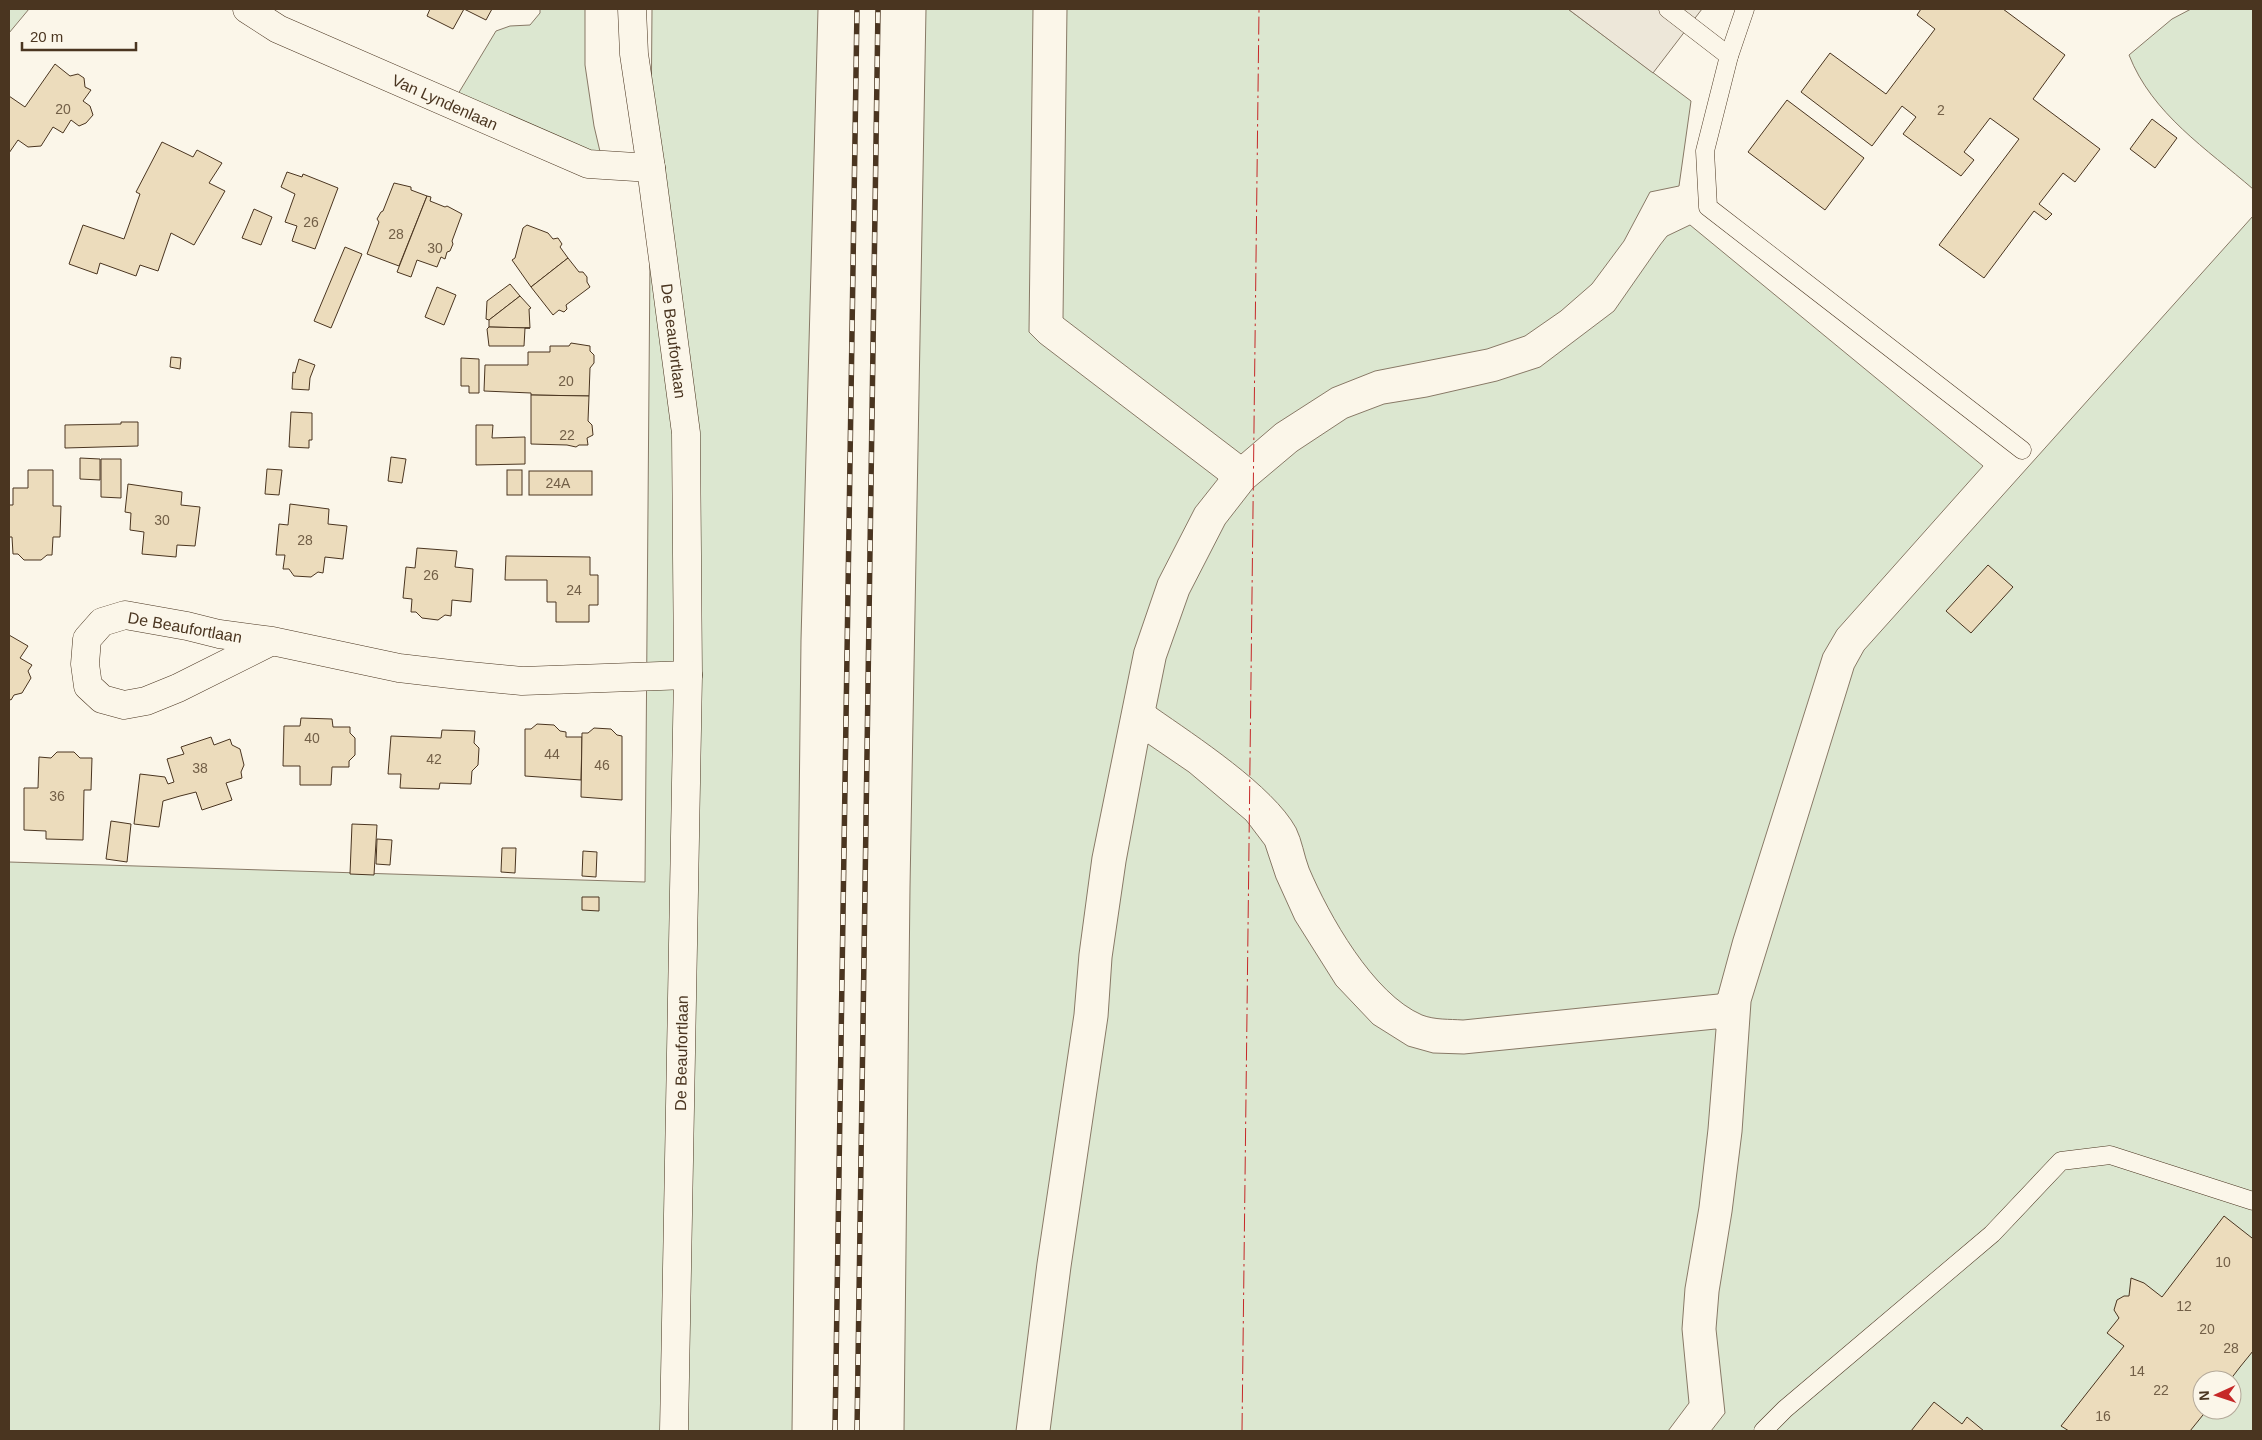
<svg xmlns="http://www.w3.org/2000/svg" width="2262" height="1440" font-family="Helvetica,sans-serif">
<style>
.green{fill:#dce7d0;stroke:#887966;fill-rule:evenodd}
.parking{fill:#ede7d9;stroke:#887966}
.building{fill:#ecdcbc;stroke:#4a3520}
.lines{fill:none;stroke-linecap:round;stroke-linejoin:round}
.lane-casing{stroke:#4a3520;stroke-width:19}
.street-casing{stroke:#4a3520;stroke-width:29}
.lane{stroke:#fbf6e9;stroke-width:18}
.street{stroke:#fbf6e9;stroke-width:28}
.rail-casing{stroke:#4a3520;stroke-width:5.5}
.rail{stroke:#fbf6e9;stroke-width:4;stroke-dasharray:11;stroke-linecap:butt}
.power{stroke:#c62828;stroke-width:1;stroke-dasharray:18 4 2.5 4;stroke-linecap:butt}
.labels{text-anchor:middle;stroke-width:4;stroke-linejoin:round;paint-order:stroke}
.number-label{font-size:14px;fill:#725f47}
.street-label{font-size:16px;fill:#4a3520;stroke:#fbf6e9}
</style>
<rect width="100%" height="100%" fill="#fbf6e9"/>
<g class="green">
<path d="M 9,9 L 29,9 L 9,33 Z"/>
<path d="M 540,9 L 585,9 L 585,65 L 594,126 L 602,160 L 458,94 L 496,31 L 510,26 L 530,25 L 540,13 Z"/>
<path d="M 652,9 L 818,9 L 801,640 L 792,1431 L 9,1431 L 9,862 L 645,882 Z"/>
<path d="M 926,9 L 1033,9 L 1029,332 L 1040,343 L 1218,479 L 1195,508 L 1158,580 L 1134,650 L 1092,857 L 1079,954 L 1074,1014 L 1037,1263 L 1016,1431 L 904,1431 L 910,887 Z"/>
<path d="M 1067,9 L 1568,9 L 1691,101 L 1679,186 L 1650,192 L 1624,241 L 1592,284 L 1561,311 L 1525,336 L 1487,349 L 1375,371 L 1332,388 L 1276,424 L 1241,454 L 1063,318 Z"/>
<path d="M 2191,9 L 2253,9 L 2253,189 C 2207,149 2152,114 2129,55 L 2172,19 Z"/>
<path d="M 2253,216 L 2253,1431 L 1711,1431 L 1725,1413 L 1716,1329 L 1719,1292 L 1732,1212 L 1742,1132 L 1751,1002 L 1854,668 L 1864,650 ZM 2202,1380 L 2232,1380 L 2232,1410 L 2202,1410 Z"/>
<path d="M 1690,225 L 1983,466 L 1837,630 L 1823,654 L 1733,939 L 1718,994 L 1463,1020 C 1449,1019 1435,1020 1422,1015 C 1373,994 1329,915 1309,868 C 1304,855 1302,840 1296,828 C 1273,786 1196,736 1156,708 L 1166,659 L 1189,594 L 1225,524 L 1253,488 L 1297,451 L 1347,418 L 1384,404 L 1427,397 L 1497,381 L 1540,367 L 1614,311 L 1660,245 L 1667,236 Z"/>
<path d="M 1148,744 L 1189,772 L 1246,820 L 1265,845 L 1276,878 L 1295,920 L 1336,985 L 1373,1024 L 1408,1046 L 1433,1053 L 1464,1054 L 1716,1029 L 1708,1129 L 1699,1207 L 1685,1288 L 1682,1329 L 1689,1403 L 1668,1431 L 1050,1431 L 1071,1267 L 1108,1017 L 1112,958 L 1126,862 Z"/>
</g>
<path class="parking" d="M 1568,9 L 1702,9 L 1653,73 Z"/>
<g class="building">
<path d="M 430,9 L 492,9 L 486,20 L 464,9 L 453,29 L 427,16 Z"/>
<path d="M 1921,9 L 2003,9 L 2065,55 L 2033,99 L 2100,149 L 2075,182 L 2063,173 L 2039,204 L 2052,214 L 2046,220 L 2034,211 L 1984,278 L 1939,245 L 2019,139 L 1990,118 L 1964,152 L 1974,160 L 1961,176 L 1903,134 L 1916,117 L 1902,106 L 1872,146 L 1801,92 L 1830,53 L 1886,94 L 1935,29 L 1917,15 Z"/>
<path d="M 55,64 L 70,76 L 78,74 L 84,78 L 85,87 L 91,90 L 83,101 L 90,106 L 93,115 L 86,123 L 79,126 L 71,120 L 63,133 L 53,127 L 41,146 L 28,147 L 18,140 L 9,153 L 9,96 L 25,107 Z"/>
<path d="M 1787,100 L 1864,158 L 1825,210 L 1748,152 Z"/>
<path d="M 2152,119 L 2177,138 L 2155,168 L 2130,149 Z"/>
<path d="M 162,142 L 193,157 L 197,150 L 222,163 L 209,183 L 225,191 L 194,245 L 171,233 L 158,271 L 140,265 L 136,276 L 100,263 L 97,274 L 69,264 L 83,225 L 124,239 L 140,194 L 136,192 Z"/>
<path d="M 287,172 L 302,177 L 303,174 L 338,188 L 315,249 L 292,241 L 297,226 L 285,222 L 295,194 L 281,187 Z"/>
<path d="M 394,183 L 411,187 L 411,190 L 427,196 L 399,266 L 367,254 L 379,222 L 377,219 L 381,212 L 383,211 Z"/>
<path d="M 427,196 L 431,197 L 430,201 L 445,207 L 447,206 L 462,214 L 452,241 L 453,244 L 450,251 L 447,252 L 445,259 L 441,257 L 437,267 L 417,260 L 411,277 L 397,272 Z"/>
<path d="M 254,209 L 272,217 L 261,245 L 242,238 Z"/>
<path d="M 527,225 L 548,233 L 553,239 L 558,238 L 562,244 L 560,247 L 568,258 L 531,287 L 512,260 L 515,258 L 523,228 Z"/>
<path d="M 345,247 L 362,254 L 331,328 L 314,321 Z"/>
<path d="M 568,258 L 579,272 L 583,272 L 587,277 L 587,282 L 590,287 L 566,305 L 567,309 L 564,312 L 559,310 L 553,315 L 531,287 Z"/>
<path d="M 510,284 L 520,296 L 489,320 L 486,319 L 487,301 Z"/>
<path d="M 437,287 L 456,295 L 444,325 L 425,317 Z"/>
<path d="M 520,296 L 531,308 L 529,309 L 530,328 L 489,327 L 489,320 Z"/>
<path d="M 489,327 L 530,328 L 525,328 L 524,346 L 489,346 L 487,329 Z"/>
<path d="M 571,343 L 590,346 L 590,351 L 594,355 L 594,363 L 590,368 L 589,396 L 531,395 L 531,393 L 484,391 L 485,365 L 528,365 L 528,352 L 550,352 L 550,346 L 569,346 Z"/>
<path d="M 171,357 L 181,358 L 180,369 L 170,367 Z"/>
<path d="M 461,358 L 479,359 L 479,393 L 469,393 L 469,386 L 461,386 Z"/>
<path d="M 299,359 L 315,365 L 310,378 L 309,390 L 292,389 L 293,372 L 295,373 Z"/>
<path d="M 531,395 L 589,396 L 588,421 L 592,425 L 593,435 L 587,438 L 588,445 L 579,445 L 576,447 L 567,445 L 531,444 Z"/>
<path d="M 291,412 L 312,413 L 312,440 L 309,440 L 309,448 L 289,447 Z"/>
<path d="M 121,422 L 138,422 L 138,446 L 65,448 L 65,425 L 121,424 Z"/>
<path d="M 476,425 L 493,425 L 492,438 L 525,437 L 525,464 L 476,465 Z"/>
<path d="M 391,457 L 406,459 L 402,483 L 388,481 Z"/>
<path d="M 80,458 L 100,459 L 100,480 L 80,479 Z"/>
<path d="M 101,459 L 121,459 L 121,498 L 101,497 Z"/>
<path d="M 267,469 L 282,470 L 279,495 L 265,494 Z"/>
<path d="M 28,470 L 53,470 L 53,506 L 61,506 L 60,537 L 53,537 L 52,555 L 47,555 L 41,560 L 24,560 L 18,554 L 13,554 L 12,537 L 9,537 L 9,505 L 13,505 L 13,488 L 28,488 Z"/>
<rect x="507" y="470" width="15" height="25"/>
<rect x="529" y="471" width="63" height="24"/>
<path d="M 128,484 L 182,492 L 181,505 L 200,507 L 195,546 L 177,545 L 176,557 L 142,554 L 144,532 L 130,530 L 131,513 L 125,512 Z"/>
<path d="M 290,504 L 329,509 L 328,524 L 347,526 L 343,559 L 325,557 L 323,573 L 318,572 L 311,577 L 294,576 L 289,569 L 283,569 L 285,555 L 276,555 L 279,524 L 288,525 Z"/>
<path d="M 417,548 L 457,551 L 455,567 L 473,569 L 471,602 L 452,600 L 451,616 L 445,615 L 438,620 L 422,618 L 416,612 L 411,612 L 412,599 L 403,598 L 406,567 L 415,568 Z"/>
<path d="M 506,556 L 590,557 L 590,575 L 598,575 L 598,605 L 589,605 L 589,622 L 556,622 L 556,602 L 547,602 L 547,580 L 505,580 Z"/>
<path d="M 1988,565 L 2013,587 L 1971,633 L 1946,611 Z"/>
<path d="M 9,635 L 28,646 L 20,658 L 32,665 L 28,671 L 31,678 L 22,693 L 14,695 L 11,700 L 9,699 Z"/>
<path d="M 301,718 L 332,719 L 333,727 L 350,727 L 350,733 L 355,738 L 355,755 L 349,761 L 349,767 L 332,767 L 331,785 L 300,785 L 300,766 L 283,766 L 284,726 L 300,726 Z"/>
<path d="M 537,724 L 554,725 L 560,731 L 566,732 L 566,737 L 582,737 L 581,780 L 525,776 L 525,729 L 531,729 Z"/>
<path d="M 594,728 L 611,729 L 617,735 L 622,736 L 622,800 L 581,797 L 582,733 L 588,733 Z"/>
<path d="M 442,730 L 475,731 L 474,743 L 479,748 L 478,765 L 472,771 L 471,784 L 440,783 L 439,789 L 400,788 L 401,774 L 388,774 L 391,736 L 441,738 Z"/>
<path d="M 211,737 L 214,745 L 230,739 L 232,745 L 240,749 L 244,765 L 241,772 L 242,778 L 226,783 L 232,800 L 202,810 L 196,792 L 180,796 L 163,801 L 159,827 L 134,824 L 140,774 L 165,777 L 168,784 L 174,782 L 167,759 L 184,754 L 181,747 Z"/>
<path d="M 57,752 L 74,752 L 80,758 L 92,758 L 91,790 L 84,790 L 83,840 L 46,839 L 46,831 L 24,830 L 24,788 L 38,788 L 39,757 L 51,758 Z"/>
<path d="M 111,821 L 131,824 L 127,862 L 106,859 Z"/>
<path d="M 352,824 L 377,825 L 374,875 L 350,874 Z"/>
<path d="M 377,839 L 392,840 L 390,865 L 376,864 Z"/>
<path d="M 502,848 L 516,848 L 515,873 L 501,872 Z"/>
<path d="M 583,851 L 597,852 L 596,877 L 582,876 Z"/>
<path d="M 582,897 L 599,897 L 599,911 L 582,910 Z"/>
<path d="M 2224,1216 L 2252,1238 L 2253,1236 L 2253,1351 L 2240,1367 L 2230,1380 L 2202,1380 L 2202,1410 L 2207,1410 L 2190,1431 L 2069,1431 L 2061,1426 L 2124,1346 L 2107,1333 L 2119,1318 L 2114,1310 L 2117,1300 L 2124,1296 L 2129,1296 L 2131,1278 L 2144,1283 L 2162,1297 Z"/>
<path d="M 1934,1402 L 1962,1424 L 1967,1417 L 1984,1431 L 1911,1431 Z"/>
</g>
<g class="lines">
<defs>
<g id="lane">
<path d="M 1668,9 L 1729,56"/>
<path d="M 1745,9 L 1729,56 L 1705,151 L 1708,207 L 2022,450"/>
<path d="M 1763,1431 L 1785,1409 L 1992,1234 L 2061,1161 L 2110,1155 L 2253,1201"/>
</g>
<g id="street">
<path d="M 247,9 L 278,29 L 588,164 L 651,168"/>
<path d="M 632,9 L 634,54 L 651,168 L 686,433 L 688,675 L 674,1431"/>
<path d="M 272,641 L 178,688 L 146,701 L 124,705 L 102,699 L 88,686 L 85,664 L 87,639 L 102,622 L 125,615 L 187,626 L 219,634 L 272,641 L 399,668 L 459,675 L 522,681 L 688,675"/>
</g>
</defs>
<use href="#lane" class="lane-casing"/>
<use href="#street" class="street-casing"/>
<use href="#lane" class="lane"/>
<use href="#street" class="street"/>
<defs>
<g id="rail">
<path d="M 835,1431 L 857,9"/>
<path d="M 857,1431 L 878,9"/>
</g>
</defs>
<use href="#rail" class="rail-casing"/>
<use href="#rail" class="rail"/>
<path class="power" d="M 1242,1431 L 1259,9"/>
</g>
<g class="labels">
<g class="number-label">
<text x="63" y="114">20</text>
<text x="1941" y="115">2</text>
<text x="311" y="227">26</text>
<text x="396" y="239">28</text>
<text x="435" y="253">30</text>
<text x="566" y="386">20</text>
<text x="567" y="440">22</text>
<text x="558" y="488">24A</text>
<text x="162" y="525">30</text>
<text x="305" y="545">28</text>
<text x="431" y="580">26</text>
<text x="574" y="595">24</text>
<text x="312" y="743">40</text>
<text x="552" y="759">44</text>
<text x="434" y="764">42</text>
<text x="602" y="770">46</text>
<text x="200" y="773">38</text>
<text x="57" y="801">36</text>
<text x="2223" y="1267">10</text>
<text x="2184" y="1311">12</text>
<text x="2207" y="1334">20</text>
<text x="2231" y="1353">28</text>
<text x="2137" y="1376">14</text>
<text x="2161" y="1395">22</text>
<text x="2103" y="1421">16</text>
</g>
<g class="street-label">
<text transform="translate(445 102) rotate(24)" y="6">Van Lyndenlaan</text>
<text transform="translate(674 341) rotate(83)" y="6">De Beaufortlaan</text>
<text transform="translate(185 627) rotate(10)" y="6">De Beaufortlaan</text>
<text transform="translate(681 1053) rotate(-89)" y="6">De Beaufortlaan</text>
</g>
</g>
<rect width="2262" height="1440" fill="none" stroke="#4a3520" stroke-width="20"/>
<g transform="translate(2217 1395) rotate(267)"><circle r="24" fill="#fbf6e9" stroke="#b4a999"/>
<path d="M0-4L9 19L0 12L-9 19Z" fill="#c62828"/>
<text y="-8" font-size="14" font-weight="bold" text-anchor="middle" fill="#4a3520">N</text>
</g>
<path d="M22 42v8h114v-8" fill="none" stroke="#4a3520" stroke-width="2.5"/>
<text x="30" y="42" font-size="15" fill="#4a3520" stroke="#fbf6e9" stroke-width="4" paint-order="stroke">20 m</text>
</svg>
